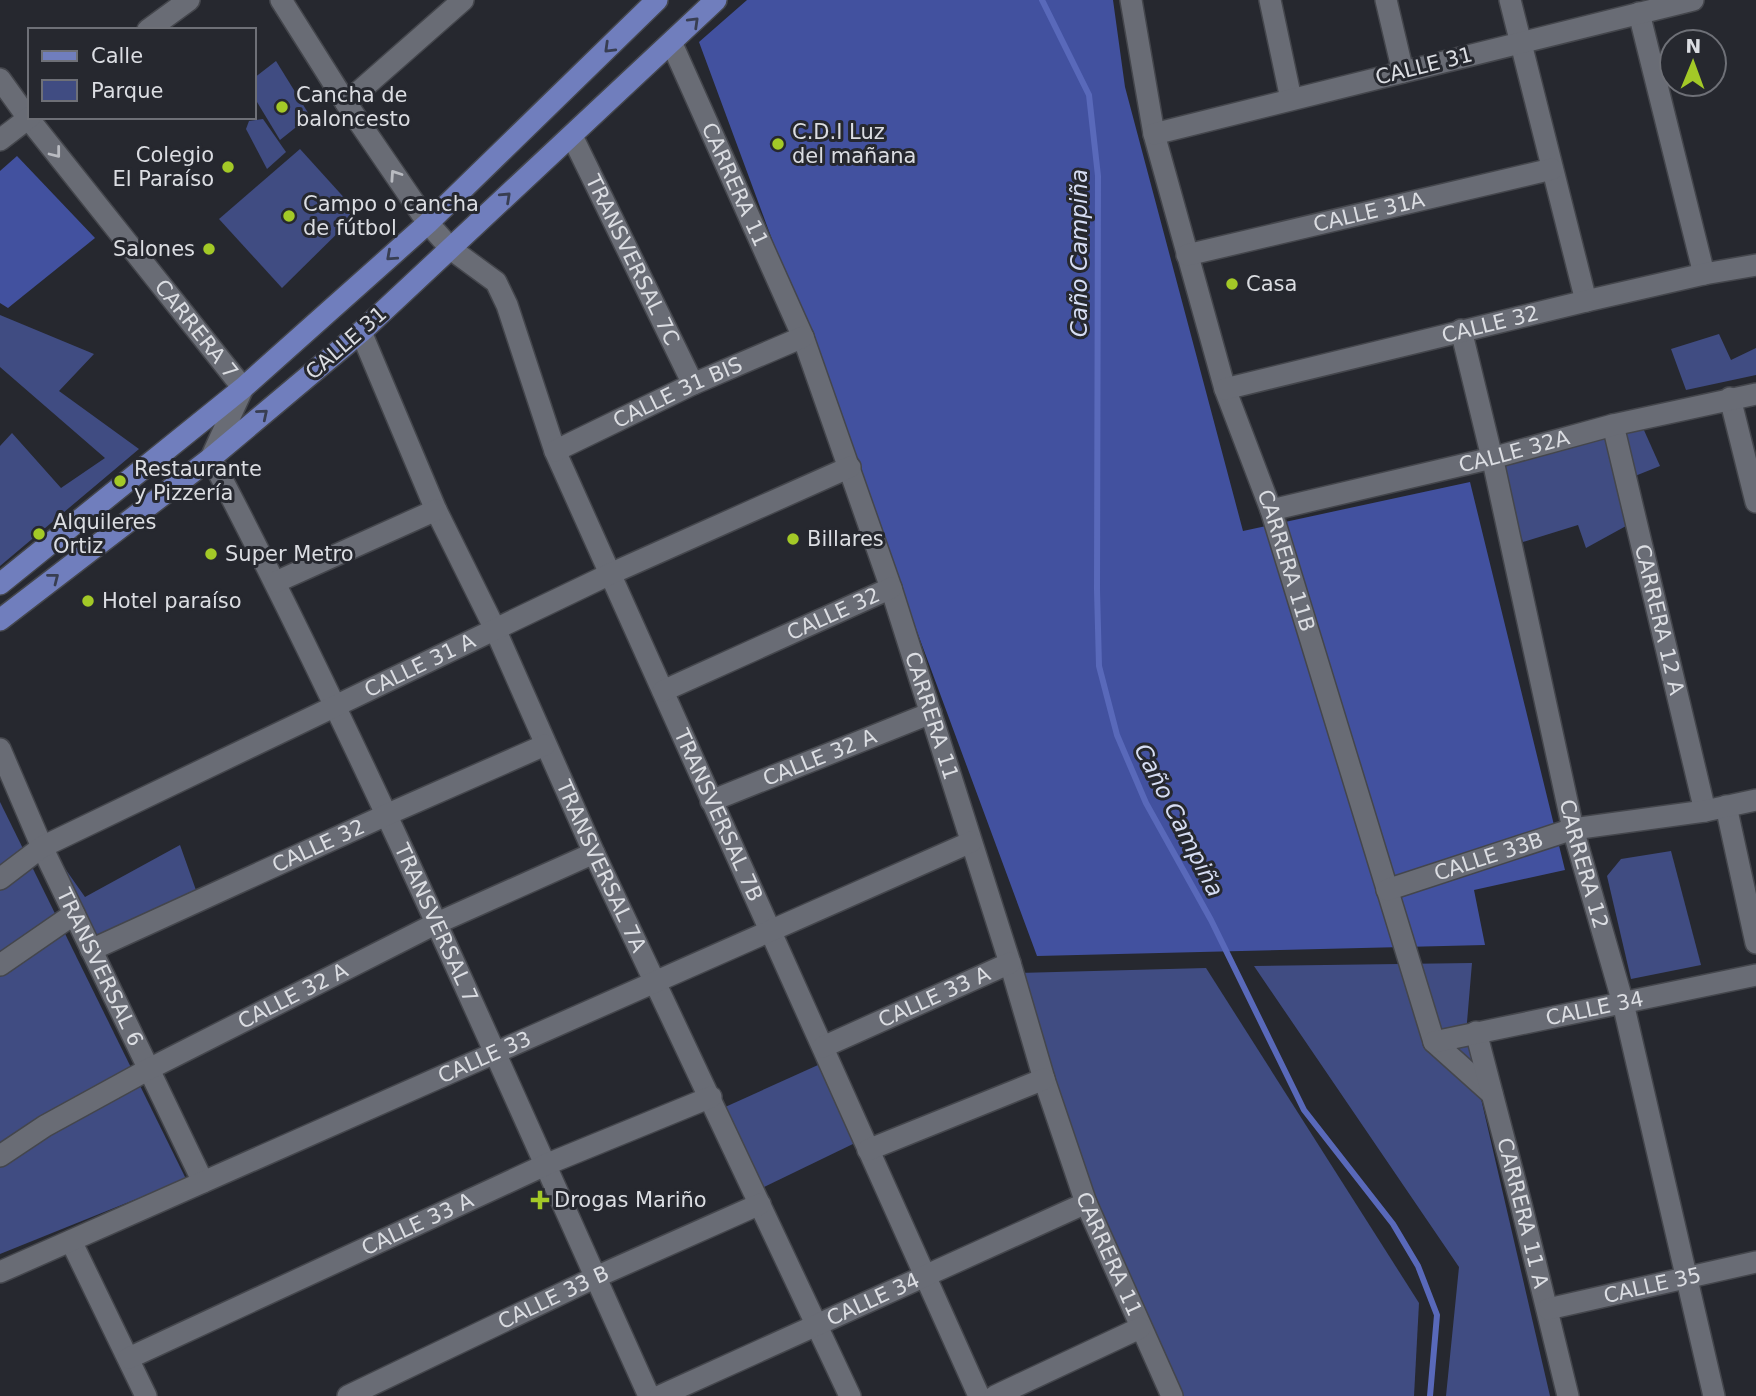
<svg xmlns="http://www.w3.org/2000/svg" width="1756" height="1396" font-family="'DejaVu Sans',sans-serif">
<style>
.green{fill:#404c82}
.forest{fill:#42519f}
.lines{fill:none;stroke-linecap:round;stroke-linejoin:round}
.stream{stroke:#5969ba;stroke-width:6}
.minor-casing{stroke:#44464c;stroke-width:24}
.major-casing{stroke:#44464c;stroke-width:24}
.minor{stroke:#696c75;stroke-width:21}
.major{stroke:#707ebd;stroke-width:21}
.oneway{stroke:#383e52}
.oneway2{stroke:#b9bbc1}
.poi-dot{fill:#a3c927;stroke:#26282f;stroke-width:2.5}
.labels{text-anchor:middle;stroke-width:6;stroke-linejoin:round;paint-order:stroke}
.street-label{font-size:21px;fill:#dbdde2;stroke:#26282f}
.poi-label{font-size:21px;fill:#dbdde2;stroke:#26282f;text-anchor:start}
.water-label{font-size:23px;font-style:italic;fill:#d6ddf3;stroke:#26282f}
</style>
<rect width="100%" height="100%" fill="#26282f"/>
<g class="green">
<path d="M 276,61 L 310,116 L 280,140 L 254,97 L 254,78 Z"/>
<path d="M 263,119 L 286,152 L 267,169 L 246,129 L 249,121 Z"/>
<path d="M 300,149 L 358,213 L 282,288 L 219,219 Z"/>
<path d="M 0,315 L 94,354 L 59,391 L 139,449 L 0,566 L 0,446 L 12,433 L 61,488 L 105,458 L 0,367 Z"/>
<path d="M 1719,334 L 1731,360 L 1756,348 L 1756,375 L 1686,390 L 1671,349 Z"/>
<path d="M 1643,428 L 1660,466 L 1630,478 L 1619,434 Z"/>
<path d="M 1604,436 L 1626,526 L 1586,548 L 1578,525 L 1523,542 L 1495,467 Z"/>
<path d="M 0,802 L 186,1179 L 0,1254 Z"/>
<path d="M 180,845 L 197,893 L 95,936 L 52,850 L 85,897 Z"/>
<path d="M 1671,851 L 1701,965 L 1631,979 L 1607,876 L 1621,859 Z"/>
<path d="M 1472,963 L 1466,1034 L 1550,1396 L 1446,1396 L 1459,1267 L 1254,966 Z"/>
<path d="M 1206,968 L 1419,1303 L 1414,1396 L 1178,1396 L 1093,1217 L 1018,973 Z"/>
<path d="M 818,1065 L 855,1143 L 762,1188 L 723,1108 Z"/>
</g>
<g class="forest">
<path d="M 747,0 L 1113,0 L 1125,87 L 1243,531 L 1470,482 L 1565,870 L 1474,890 L 1485,945 L 1037,956 L 699,42 Z"/>
<path d="M 17,156 L 95,238 L 8,308 L 0,303 L 0,171 Z"/>
</g>
<g class="lines">
<path class="stream" d="M 1042,0 L 1089,95 L 1098,176 L 1097,590 L 1099,666 L 1117,735 L 1146,803 L 1211,920 L 1304,1110 L 1393,1224 L 1418,1266 L 1437,1315 L 1430,1396"/>
<defs>
<g id="minor">
<path id="s1" d="M 281,0 L 346,103 L 428,223 L 451,249 L 496,282 L 507,305 L 555,451 L 979,1396"/>
<path id="s2" d="M 1131,0 L 1154,134 L 1225,389 L 1271,510 L 1434,1042 L 1492,1094"/>
<path d="M 1270,0 L 1291,99"/>
<path d="M 1386,0 L 1403,72"/>
<path d="M 1510,0 L 1586,301"/>
<path d="M 1639,13 L 1704,274"/>
<path d="M 148,30 L 189,0"/>
<path id="s3" d="M 672,44 L 803,337 L 891,588 L 1010,963 L 1044,1079 L 1086,1203 L 1172,1396"/>
<path id="s4" d="M 0,79 L 28,118 L 243,388 L 211,458 C 371,764 507,1082 649,1396"/>
<path d="M 346,103 L 463,0"/>
<path d="M 1154,134 L 1693,0"/>
<path id="s5" d="M 572,136 L 693,384"/>
<path d="M 0,140 L 30,117"/>
<path id="s6" d="M 1187,255 L 1552,169"/>
<path id="s7" d="M 1461,330 L 1495,470 L 1573,829 L 1623,1003 L 1714,1396"/>
<path id="s8" d="M 361,332 L 436,510 L 495,629 L 594,853 L 850,1396"/>
<path id="s9" d="M 1225,389 L 1586,301 L 1704,274 L 1756,265"/>
<path d="M 1730,398 L 1756,502"/>
<path id="s10" d="M 1613,425 L 1705,811"/>
<path id="s11" d="M 555,451 L 693,384 L 803,337"/>
<path id="s12" d="M 1271,510 L 1492,458 L 1613,425 L 1756,394"/>
<path d="M 276,582 L 436,510"/>
<path id="s13" d="M 663,691 L 891,588"/>
<path id="s14" d="M 0,749 L 42,847 L 203,1182"/>
<path id="s15" d="M 711,801 L 931,713"/>
<path d="M 1726,806 L 1756,943"/>
<path id="s16" d="M 0,879 L 42,847 L 610,574 L 850,467"/>
<path id="s17" d="M 1387,890 L 1573,829 L 1705,811 L 1756,800"/>
<path id="s18" d="M 91,950 L 386,815 L 545,745"/>
<path d="M 0,965 L 74,914"/>
<path id="s19" d="M 1476,1032 L 1521,1204 L 1568,1396"/>
<path id="s20" d="M 1434,1042 L 1756,975"/>
<path id="s21" d="M 823,1047 L 1010,963"/>
<path d="M 868,1150 L 1044,1079"/>
<path id="s22" d="M 0,1156 L 45,1126 L 149,1069 L 435,924 L 594,853"/>
<path d="M 71,1241 L 146,1396"/>
<path id="s23" d="M 0,1272 L 971,842"/>
<path id="s24" d="M 1548,1309 L 1756,1262"/>
<path id="s25" d="M 129,1358 L 545,1165 L 711,1097"/>
<path id="s26" d="M 348,1396 L 596,1277 L 760,1204"/>
<path id="s27" d="M 660,1396 L 1086,1203"/>
<path d="M 995,1396 L 1140,1328"/>
</g>
<g id="major">
<path d="M 0,584 L 243,388 L 428,223 L 657,0"/>
<path d="M 0,620 L 211,458 L 361,332 L 716,0"/>
</g>
</defs>
<use href="#minor" class="minor-casing"/>
<use href="#major" class="major-casing"/>
<use href="#minor" class="minor"/>
<use href="#major" class="major"/>
</g>
<defs><path id="oneway-chevron" d="M-2-3.5L2.5 0L-2 3.5" fill="none" stroke-width="1.6" stroke-linecap="round" stroke-linejoin="round" transform="scale(1.75)"/></defs>
<g class="oneway">
<use href="#oneway-chevron" transform="translate(694 22) rotate(-44)"/>
<use href="#oneway-chevron" transform="translate(609 48) rotate(136)"/>
<use href="#oneway-chevron" transform="translate(506 197) rotate(-43)"/>
<use href="#oneway-chevron" transform="translate(391 256) rotate(138)"/>
<use href="#oneway-chevron" transform="translate(263 414) rotate(-40)"/>
<use href="#oneway-chevron" transform="translate(54 578) rotate(-38)"/>
</g>
<g class="oneway2">
<use href="#oneway-chevron" transform="translate(56 153) rotate(52)"/>
<use href="#oneway-chevron" transform="translate(395 175) rotate(-124)"/>
</g>
<g class="poi-dot">
<circle cx="282" cy="107" r="7"/>
<circle cx="778" cy="144" r="7"/>
<circle cx="228" cy="167" r="7"/>
<circle cx="289" cy="216" r="7"/>
<circle cx="209" cy="249" r="7"/>
<circle cx="1232" cy="284" r="7"/>
<circle cx="120" cy="481" r="7"/>
<circle cx="39" cy="534" r="7"/>
<circle cx="793" cy="539" r="7"/>
<circle cx="211" cy="554" r="7"/>
<circle cx="88" cy="601" r="7"/>
<path d="M536.5 1189.5h7v7h7v7h-7v7h-7v-7h-7v-7h7z"/>
</g>
<g class="labels">
<g class="street-label">
<text transform="translate(1424 66) rotate(-14)" y="7">CALLE 31</text>
<text dy="7" stroke="none"><textPath href="#s3" startOffset="154">CARRERA 11</textPath></text>
<text dy="7" stroke="none"><textPath href="#s6" startOffset="187">CALLE 31A</textPath></text>
<text dy="7" stroke="none"><textPath href="#s5" startOffset="138">TRANSVERSAL 7C</textPath></text>
<text dy="7" stroke="none"><textPath href="#s9" startOffset="273">CALLE 32</textPath></text>
<text dy="7" stroke="none"><textPath href="#s4" startOffset="318">CARRERA 7</textPath></text>
<text transform="translate(346 343) rotate(-41)" y="7">CALLE 31</text>
<text dy="7" stroke="none"><textPath href="#s11" startOffset="136">CALLE 31 BIS</textPath></text>
<text dy="7" stroke="none"><textPath href="#s12" startOffset="250">CALLE 32A</textPath></text>
<text dy="7" stroke="none"><textPath href="#s2" startOffset="583">CARRERA 11B</textPath></text>
<text dy="7" stroke="none"><textPath href="#s13" startOffset="187">CALLE 32</textPath></text>
<text dy="7" stroke="none"><textPath href="#s10" startOffset="200">CARRERA 12 A</textPath></text>
<text dy="7" stroke="none"><textPath href="#s16" startOffset="472">CALLE 31 A</textPath></text>
<text dy="7" stroke="none"><textPath href="#s3" startOffset="721">CARRERA 11</textPath></text>
<text dy="7" stroke="none"><textPath href="#s15" startOffset="117">CALLE 32 A</textPath></text>
<text dy="7" stroke="none"><textPath href="#s1" startOffset="936">TRANSVERSAL 7B</textPath></text>
<text dy="7" stroke="none"><textPath href="#s18" startOffset="250">CALLE 32</textPath></text>
<text dy="7" stroke="none"><textPath href="#s17" startOffset="107">CALLE 33B</textPath></text>
<text dy="7" stroke="none"><textPath href="#s7" startOffset="548">CARRERA 12</textPath></text>
<text dy="7" stroke="none"><textPath href="#s8" startOffset="586">TRANSVERSAL 7A</textPath></text>
<text dy="7" stroke="none"><textPath href="#s4" startOffset="987">TRANSVERSAL 7</textPath></text>
<text dy="7" stroke="none"><textPath href="#s14" startOffset="240">TRANSVERSAL 6</textPath></text>
<text dy="7" stroke="none"><textPath href="#s22" startOffset="334">CALLE 32 A</textPath></text>
<text dy="7" stroke="none"><textPath href="#s21" startOffset="122">CALLE 33 A</textPath></text>
<text dy="7" stroke="none"><textPath href="#s20" startOffset="164">CALLE 34</textPath></text>
<text dy="7" stroke="none"><textPath href="#s23" startOffset="530">CALLE 33</textPath></text>
<text dy="7" stroke="none"><textPath href="#s19" startOffset="187">CARRERA 11 A</textPath></text>
<text dy="7" stroke="none"><textPath href="#s25" startOffset="318">CALLE 33 A</textPath></text>
<text dy="7" stroke="none"><textPath href="#s3" startOffset="1288">CARRERA 11</textPath></text>
<text dy="7" stroke="none"><textPath href="#s24" startOffset="107">CALLE 35</textPath></text>
<text dy="7" stroke="none"><textPath href="#s26" startOffset="228">CALLE 33 B</textPath></text>
<text dy="7" stroke="none"><textPath href="#s27" startOffset="234">CALLE 34</textPath></text>
</g>
<g class="poi-label">
<text x="296" y="102">Cancha de<tspan x="296" dy="24">baloncesto</tspan></text>
<text x="792" y="139">C.D.I Luz<tspan x="792" dy="24">del mañana</tspan></text>
<text x="214" y="162" text-anchor="end">Colegio<tspan x="214" dy="24">El Paraíso</tspan></text>
<text x="303" y="211">Campo o cancha<tspan x="303" dy="24">de fútbol</tspan></text>
<text x="195" y="256" text-anchor="end">Salones</text>
<text x="1246" y="291">Casa</text>
<text x="134" y="476">Restaurante<tspan x="134" dy="24">y Pizzería</tspan></text>
<text x="53" y="529">Alquileres<tspan x="53" dy="24">Ortiz</tspan></text>
<text x="807" y="546">Billares</text>
<text x="225" y="561">Super Metro</text>
<text x="102" y="608">Hotel paraíso</text>
<text x="554" y="1207">Drogas Mariño</text>
</g>
<g class="water-label">
<text transform="translate(1079 253) rotate(-90)" y="8">Caño Campiña</text>
<text transform="translate(1179 820) rotate(63)" y="8">Caño Campiña</text>
</g>
</g>
<rect x="28" y="28" width="228" height="91" fill="#26282f" stroke="#6e7077" stroke-width="2"/>
<rect x="42" y="51" width="35" height="10" fill="#707ebd" stroke="#6e7077" stroke-width="2"/>
<text x="91" y="63" font-size="21" fill="#dbdde2">Calle</text>
<rect x="42" y="80" width="35" height="21" fill="#404c82" stroke="#6e7077" stroke-width="2"/>
<text x="91" y="98" font-size="21" fill="#dbdde2">Parque</text>
<g transform="translate(1693 63) rotate(1)"><circle r="33" fill="#26282f" stroke="#6e7077" stroke-width="2"/>
<path d="M0-5L12 26L0 18L-12 26Z" fill="#a3c927"/>
<text y="-10" font-size="19" font-weight="bold" text-anchor="middle" fill="#dbdde2">N</text>
</g>
</svg>
